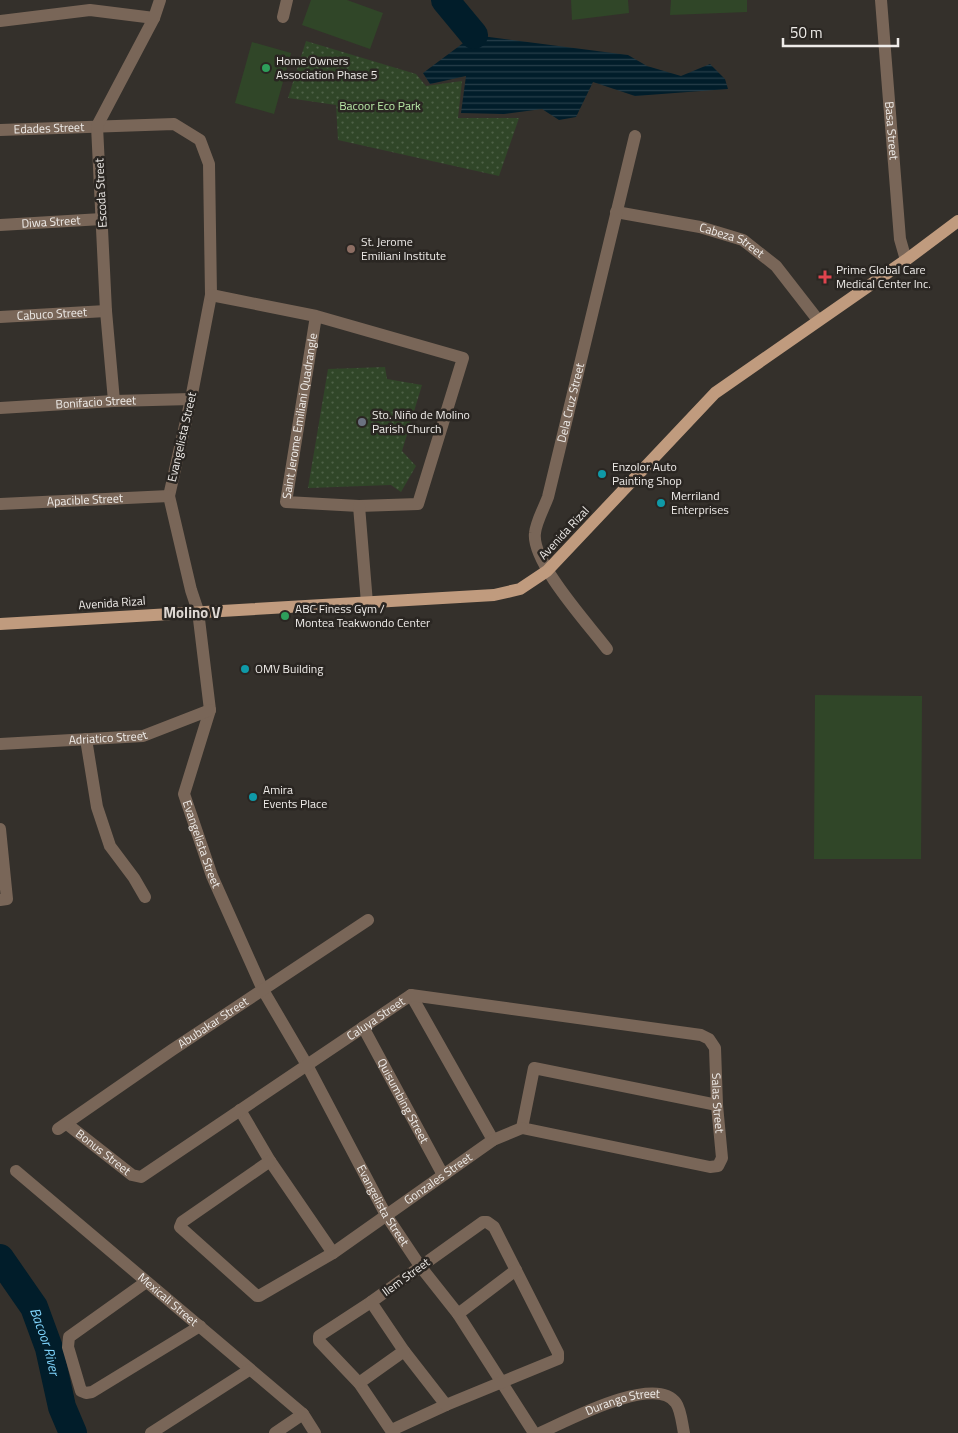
<svg xmlns="http://www.w3.org/2000/svg" width="958" height="1433" font-family="'Titillium Web',sans-serif">
<style>
.park{fill:url(#park-dots)}
.pitch{fill:#304628}
.water{fill:url(#water-rules)}
.lines{fill:none;stroke-linecap:round;stroke-linejoin:round}
.river{stroke:#011d2a;stroke-width:28}
.minor{stroke:#796658;stroke-width:12}
.major{stroke:#c09b7e;stroke-width:12}
.leisure-dot{fill:#2e9e5b;stroke:#2a2622;stroke-width:2}
.education-dot{fill:#8d6e63;stroke:#2a2622;stroke-width:2}
.health-dot{fill:#e0444e;stroke:#2a2622;stroke-width:2}
.worship-dot{fill:#6b7280;stroke:#2a2622;stroke-width:2}
.culture-dot{fill:#0f9aa8;stroke:#2a2622;stroke-width:2}
.labels{text-anchor:middle;stroke-width:5;stroke-linejoin:round;paint-order:stroke}
.poi-label{font-size:12px;fill:#efece9;stroke:#2a2622;text-anchor:start}
.park-label{font-size:12px;fill:#b8e8a6;stroke:#2a2622}
.street-label{font-size:12px;fill:#efece9;stroke:#2a2622}
.water-label{font-size:14px;font-style:italic;fill:#80d6fe;stroke:#2a2622}
.quarter-label{font-size:15px;font-weight:bold;fill:#ded8d3;stroke:#2a2622}
</style>
<defs>
<pattern id="park-dots" width="8" height="8" patternUnits="userSpaceOnUse" patternTransform="scale(1.25)"><rect width="8" height="8" fill="#304628"/><path d="M2 2h.1M6 6h.1" fill="none" stroke="#4e6147" stroke-width="1.8" stroke-linecap="round"/></pattern>
<pattern id="water-rules" width="6" height="5" patternUnits="userSpaceOnUse" patternTransform="scale(1.25)"><rect width="6" height="5" fill="#011d2a"/><path d="M0 2.5h6" fill="none" stroke="#263e49"/></pattern>
</defs>
<rect width="100%" height="100%" fill="#34302b"/>
<g class="park">
<path d="M 306,41 L 416,74 L 426,86 L 462,81 L 458,118 L 519,118 L 499,176 L 338,140 L 336,105 L 288,98 Z"/>
<path d="M 385,367 L 387,379 L 422,385 L 402,451 L 416,466 L 401,492 L 391,485 L 308,488 L 328,369 Z"/>
</g>
<g class="pitch">
<path d="M 311,0 L 347,0 L 383,13 L 370,49 L 302,25 Z"/>
<path d="M 571,0 L 628,0 L 629,13 L 572,20 Z"/>
<path d="M 671,0 L 747,0 L 747,12 L 670,15 Z"/>
<path d="M 252,42 L 291,53 L 274,114 L 235,103 Z"/>
<path d="M 815,695 L 922,696 L 921,859 L 814,859 Z"/>
</g>
<path class="water" d="M 474,35 L 628,55 L 647,66 L 681,76 L 710,64 L 725,79 L 728,89 L 635,96 L 593,82 L 576,117 L 559,120 L 542,109 L 504,114 L 461,113 L 466,76 L 430,84 L 423,73 Z"/>
<g class="lines">
<g class="river">
<path d="M 445,0 L 474,35"/>
<path id="s1" d="M 0,1258 L 34,1307 L 49,1348 L 62,1407 L 73,1433"/>
</g>
<g class="minor">
<path id="s2" d="M 881,0 L 900,239 L 906,260"/>
<path d="M 283,17 L 287,0"/>
<path d="M 0,21 L 90,10 L 154,18"/>
<path id="s3" d="M 0,130 L 174,124 L 200,140 L 209,164 L 211,295 L 191,399 L 169,496 L 191,590 L 198,611 L 210,710 L 184,794 L 212,876 L 263,990 L 307,1065 L 386,1215 L 420,1266 L 458,1314 L 534,1433"/>
<path id="s4" d="M 616,212 L 700,227 L 743,240 L 776,266 L 818,320"/>
<path id="s5" d="M 0,225 L 102,219"/>
<path id="s6" d="M 211,295 L 316,316 L 463,358 L 418,504 L 359,506 L 286,502 L 316,316"/>
<path id="s7" d="M 0,317 L 106,311"/>
<path d="M 114,401 L 106,311 L 97,126 L 154,18 L 160,0"/>
<path id="s8" d="M 0,408 L 114,401 L 191,399"/>
<path id="s9" d="M 0,504 L 169,496"/>
<path d="M 359,506 L 367,603"/>
<path id="s10" d="M 607,649 C 589,625 531,562 535,533 C 536,522 544,508 548,497 L 635,136"/>
<path d="M 86,739 L 97,807 L 110,846 L 134,878 L 145,897"/>
<path id="s11" d="M 0,744 L 143,736 L 210,710"/>
<path d="M 0,829 L 7,899 L 0,900"/>
<path d="M 411,995 L 493,1140"/>
<path id="s12" d="M 363,1027 L 443,1175"/>
<path d="M 240,1110 L 270,1161 L 333,1253"/>
<path id="s13" d="M 67,1124 L 132,1175 L 141,1177 L 411,995 L 701,1035 L 709,1039 L 715,1048 L 717,1105 L 722,1158 L 718,1166 L 710,1167 L 522,1128"/>
<path d="M 522,1128 L 534,1068 L 717,1105"/>
<path id="s14" d="M 58,1129 L 172,1050 L 368,920"/>
<path id="s15" d="M 270,1161 L 182,1222 L 180,1227 L 257,1296 L 259,1296 L 333,1253 L 493,1140 L 522,1128"/>
<path id="s16" d="M 16,1171 L 303,1414 L 315,1433"/>
<path d="M 483,1222 L 487,1222 L 494,1227 L 558,1353 L 558,1359 L 446,1405 L 394,1429 L 390,1429 L 359,1383 L 319,1341 L 319,1336 L 371,1302 Z"/>
<path d="M 146,1282 L 69,1337 L 68,1347 L 81,1391 L 86,1393 L 92,1392 L 200,1326"/>
<path d="M 371,1302 L 404,1351 L 446,1405"/>
<path d="M 458,1314 L 516,1270"/>
<path d="M 359,1383 L 404,1351"/>
<path d="M 151,1433 L 249,1370"/>
<path d="M 275,1433 L 303,1414"/>
<path id="s17" d="M 540,1433 C 565,1422 655,1373 676,1403 C 681,1410 682,1424 684,1433"/>
</g>
<path class="major" d="M 0,624 L 494,595 L 520,589 L 547,571 L 715,393 L 906,260 L 958,221"/>
</g>
<g class="leisure-dot">
<circle cx="266" cy="68" r="5"/>
<circle cx="285" cy="616" r="5"/>
</g>
<circle class="education-dot" cx="351" cy="249" r="5"/>
<path class="health-dot" d="M822.5 269.5h5v5h5v5h-5v5h-5v-5h-5v-5h5z"/>
<circle class="worship-dot" cx="362" cy="422" r="5"/>
<g class="culture-dot">
<circle cx="602" cy="474" r="5"/>
<circle cx="661" cy="503" r="5"/>
<circle cx="245" cy="669" r="5"/>
<circle cx="253" cy="797" r="5"/>
</g>
<g class="labels">
<g class="poi-label">
<text x="276" y="65">Home Owners<tspan x="276" dy="14">Association Phase 5</tspan></text>
<text x="361" y="246">St. Jerome<tspan x="361" dy="14">Emiliani Institute</tspan></text>
<text x="836" y="274">Prime Global Care<tspan x="836" dy="14">Medical Center Inc.</tspan></text>
<text x="372" y="419">Sto. Niño de Molino<tspan x="372" dy="14">Parish Church</tspan></text>
<text x="612" y="471">Enzolor Auto<tspan x="612" dy="14">Painting Shop</tspan></text>
<text x="671" y="500">Merriland<tspan x="671" dy="14">Enterprises</tspan></text>
<text x="295" y="613">ABC Finess Gym /<tspan x="295" dy="14">Montea Teakwondo Center</tspan></text>
<text x="255" y="673">OMV Building</text>
<text x="263" y="794">Amira<tspan x="263" dy="14">Events Place</tspan></text>
</g>
<g class="park-label">
<text x="380" y="110">Bacoor Eco Park</text>
</g>
<g class="street-label">
<text dy="4" stroke="none"><textPath href="#s3" startOffset="49">Edades Street</textPath></text>
<text dy="4" stroke="none"><textPath href="#s2" startOffset="131">Basa Street</textPath></text>
<text transform="translate(101 193) rotate(-93)" y="4">Escoda Street</text>
<text dy="4" stroke="none"><textPath href="#s5" startOffset="51">Diwa Street</textPath></text>
<text dy="4" stroke="none"><textPath href="#s4" startOffset="120">Cabeza Street</textPath></text>
<text dy="4" stroke="none"><textPath href="#s7" startOffset="52">Cabuco Street</textPath></text>
<text dy="4" stroke="none"><textPath href="#s8" startOffset="96">Bonifacio Street</textPath></text>
<text dy="4" stroke="none"><textPath href="#s10" startOffset="274">Dela Cruz Street</textPath></text>
<text dy="4" stroke="none"><textPath href="#s6" startOffset="632">Saint Jerome Emiliani Quadrangle</textPath></text>
<text transform="translate(182 437) rotate(-77)" y="4">Evangelista Street</text>
<text dy="4" stroke="none"><textPath href="#s9" startOffset="85">Apacible Street</textPath></text>
<text transform="translate(564 533) rotate(-47)" y="4">Avenida Rizal</text>
<text transform="translate(112 603) rotate(-4)" y="4">Avenida Rizal</text>
<text dy="4" stroke="none"><textPath href="#s11" startOffset="108">Adriatico Street</textPath></text>
<text dy="4" stroke="none"><textPath href="#s3" startOffset="926">Evangelista Street</textPath></text>
<text dy="4" stroke="none"><textPath href="#s13" startOffset="375">Caluya Street</textPath></text>
<text dy="4" stroke="none"><textPath href="#s14" startOffset="188">Abubakar Street</textPath></text>
<text dy="4" stroke="none"><textPath href="#s12" startOffset="84">Quisumbing Street</textPath></text>
<text dy="4" stroke="none"><textPath href="#s13" startOffset="785">Salas Street</textPath></text>
<text dy="4" stroke="none"><textPath href="#s13" startOffset="46">Bonus Street</textPath></text>
<text dy="4" stroke="none"><textPath href="#s15" startOffset="432">Gonzales Street</textPath></text>
<text dy="4" stroke="none"><textPath href="#s3" startOffset="1331">Evangelista Street</textPath></text>
<text transform="translate(406 1277) rotate(-36)" y="4">Ilem Street</text>
<text dy="4" stroke="none"><textPath href="#s16" startOffset="199">Mexicali Street</textPath></text>
<text dy="4" stroke="none"><textPath href="#s17" startOffset="89">Durango Street</textPath></text>
</g>
<g class="water-label">
<text dy="5" stroke="none"><textPath href="#s1" startOffset="96">Bacoor River</textPath></text>
</g>
<g class="quarter-label">
<text x="192" y="618">Molino V</text>
</g>
</g>
<path d="M783 38v8h115v-8" fill="none" stroke="#efece9" stroke-width="2.5"/>
<text x="790" y="38" font-size="15" fill="#efece9" stroke="#2a2622" stroke-width="4" paint-order="stroke">50 m</text>
</svg>
